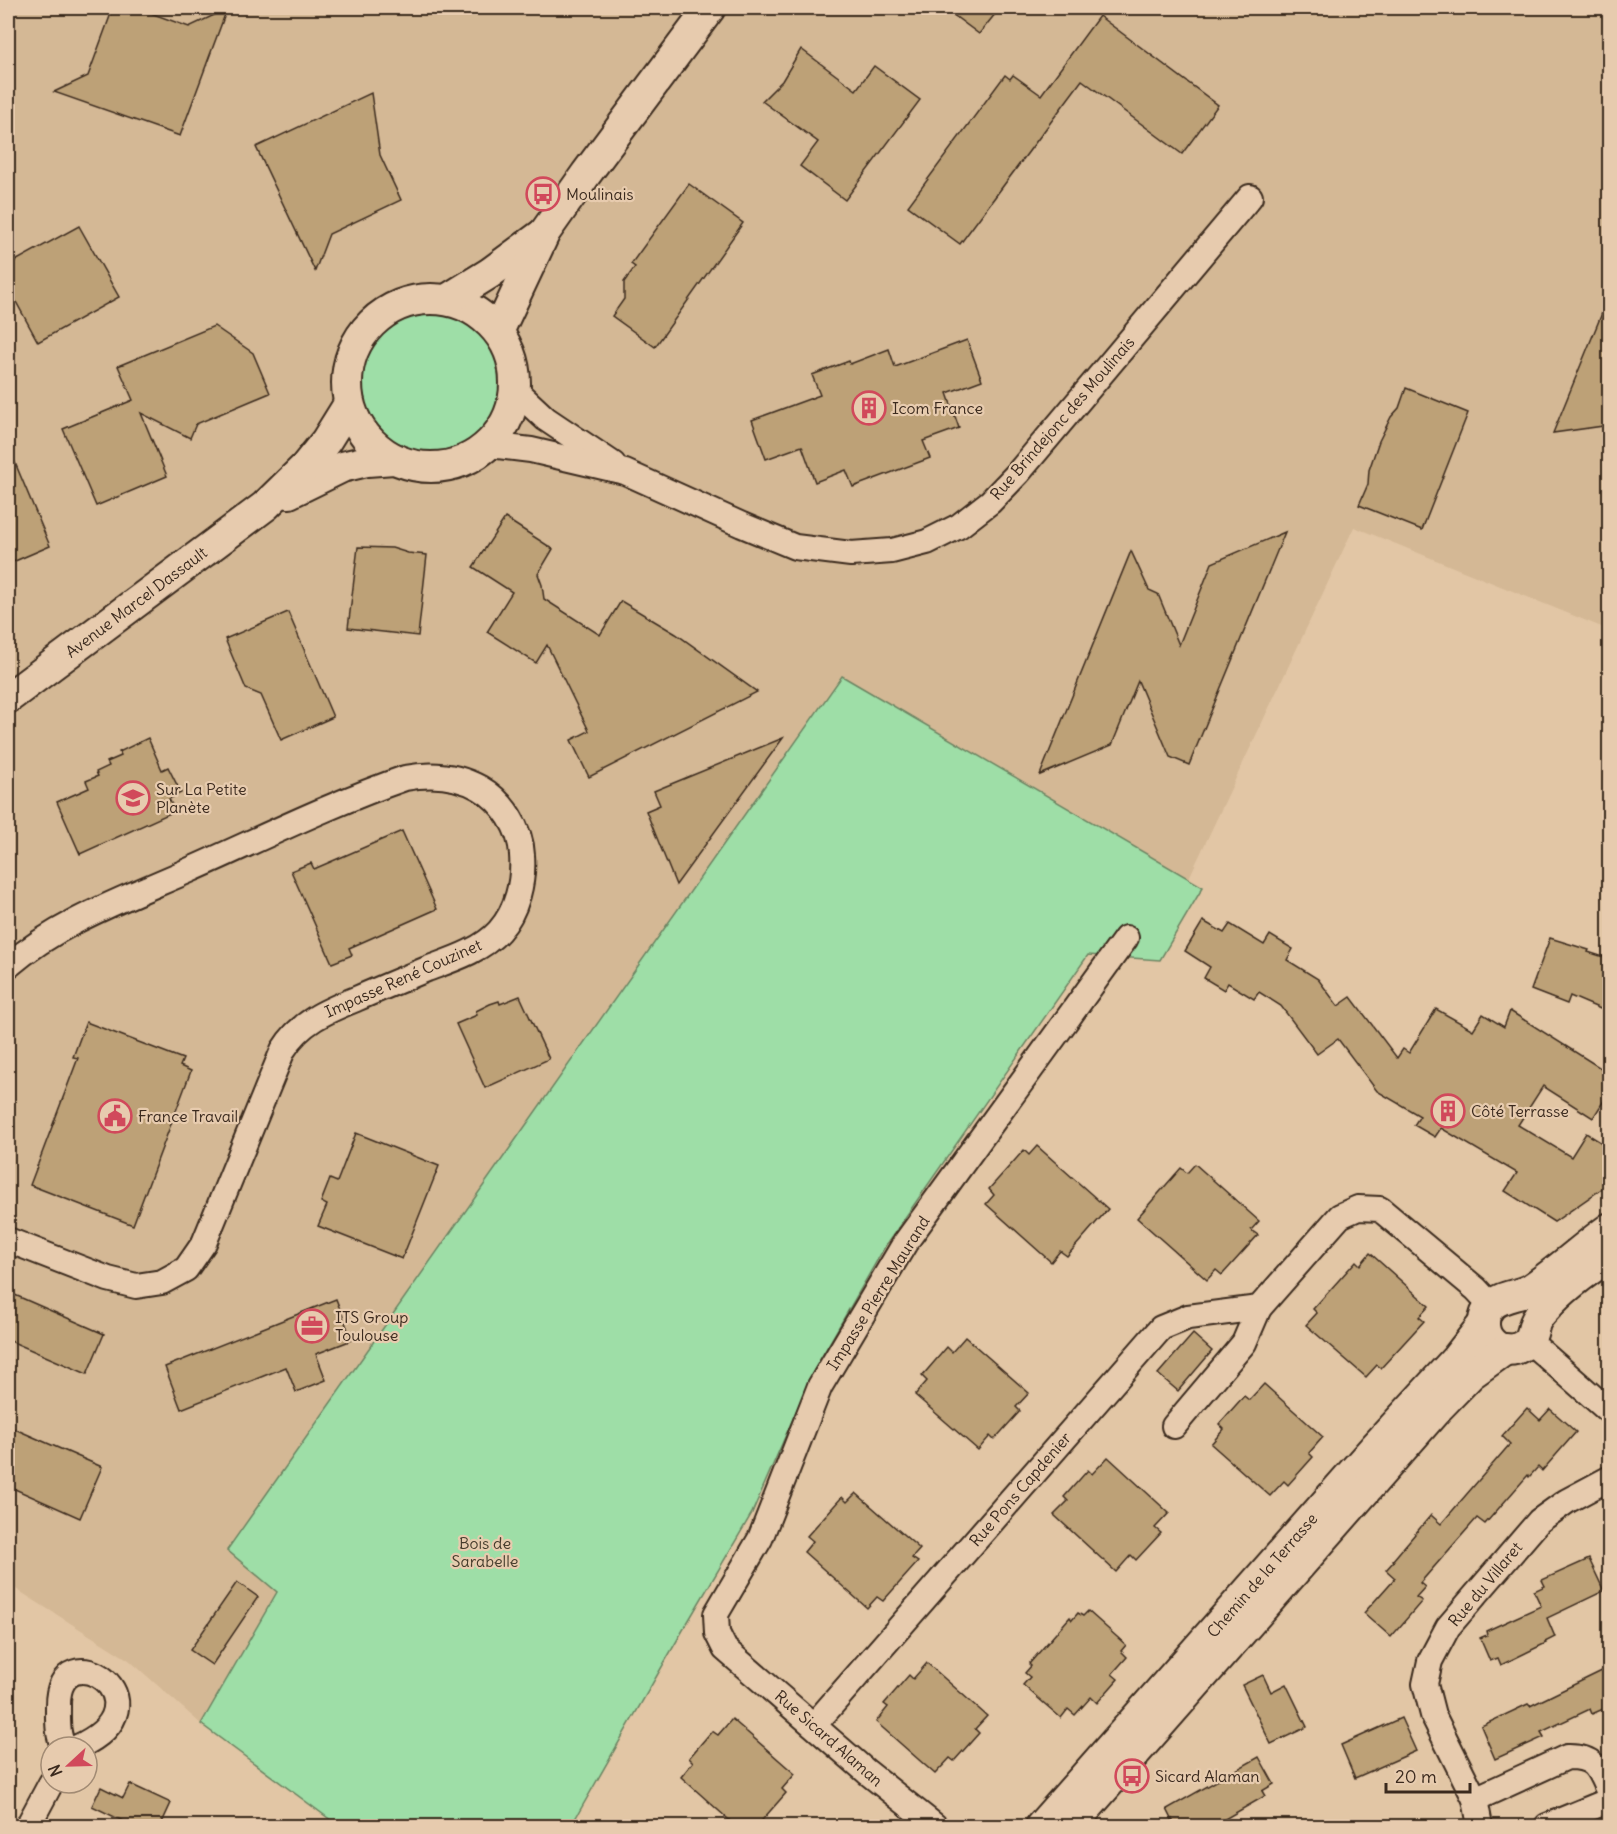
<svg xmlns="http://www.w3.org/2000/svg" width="1617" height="1834" font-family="Delius,sans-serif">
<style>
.built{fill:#d4b895}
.green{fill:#9edea7;stroke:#6c8462;stroke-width:1.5}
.building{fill:#bda177;stroke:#3b2a1e;stroke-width:1.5}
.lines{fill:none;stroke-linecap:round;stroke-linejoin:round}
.minor-casing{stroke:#3b2a1e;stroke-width:28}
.tertiary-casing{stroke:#3b2a1e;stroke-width:34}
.minor{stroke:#e7cbae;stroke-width:24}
.tertiary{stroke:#e7cbae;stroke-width:30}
.labels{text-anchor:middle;stroke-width:4.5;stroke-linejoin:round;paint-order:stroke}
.poi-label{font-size:16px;fill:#3b2a1e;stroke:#e7cbae;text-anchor:start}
.street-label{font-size:16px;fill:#3b2a1e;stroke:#e7cbae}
.park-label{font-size:16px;fill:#453c2c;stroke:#e7cbae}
</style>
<rect width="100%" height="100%" fill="#e2c6a5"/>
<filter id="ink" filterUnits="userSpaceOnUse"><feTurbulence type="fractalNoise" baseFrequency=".0167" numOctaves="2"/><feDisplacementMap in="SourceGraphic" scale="12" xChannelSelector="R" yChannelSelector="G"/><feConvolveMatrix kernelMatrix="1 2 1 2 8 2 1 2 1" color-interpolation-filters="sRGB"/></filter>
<g filter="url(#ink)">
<path class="built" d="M 8,8 L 1609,8 L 1609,630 L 1354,527 L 1188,880 L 841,676 L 228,1551 L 277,1592 L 201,1724 L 129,1660 L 8,1584 Z"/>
<g class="green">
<circle cx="432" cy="382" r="70"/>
<path d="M 842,676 L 1203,887 L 1160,960 L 1088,955 L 886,1245 L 814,1370 L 752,1513 L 683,1630 L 571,1826 L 339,1826 L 201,1724 L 277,1592 L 227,1550 Z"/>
</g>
<g class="building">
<path d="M 113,8 L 137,8 L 189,27 L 227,9 L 180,136 L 54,92 L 88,76 Z"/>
<path d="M 944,8 L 1000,8 L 979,34 Z"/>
<path d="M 1099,16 L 1218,105 L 1182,154 L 1082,80 L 960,244 L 908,206 L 1005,75 L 1010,79 L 1013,75 L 1041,95 Z"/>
<path d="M 801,49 L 856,90 L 874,66 L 920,100 L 845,200 L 800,166 L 818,142 L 762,101 L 782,81 Z"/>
<path d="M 371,93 L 380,155 L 401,200 L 329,234 L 315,271 L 256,147 Z"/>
<path d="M 689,184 L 743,223 L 655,347 L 612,316 L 624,299 L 624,282 L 635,267 L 631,264 Z"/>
<path d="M 79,226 L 119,297 L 38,342 L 8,287 L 8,265 Z"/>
<path d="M 1609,296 L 1610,425 L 1553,433 Z"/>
<path d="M 214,326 L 253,353 L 270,393 L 196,424 L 190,438 L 141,413 L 167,476 L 96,506 L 63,429 L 133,400 L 118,366 Z"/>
<path d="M 967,340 L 982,380 L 947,393 L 959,428 L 923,441 L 930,458 L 853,487 L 846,470 L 815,482 L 802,446 L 766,459 L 752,420 L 820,395 L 812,375 L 849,361 L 850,364 L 889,349 L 895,367 Z"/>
<path d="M 1406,388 L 1468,413 L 1422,530 L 1359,505 L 1368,484 L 1369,470 L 1379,441 L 1391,417 L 1399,408 Z"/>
<path d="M 8,446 L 50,546 L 8,564 Z"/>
<path d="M 505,518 L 553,549 L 538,574 L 542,585 L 544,599 L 600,635 L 621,601 L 676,634 L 757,692 L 589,777 L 571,740 L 589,731 L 547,645 L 536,663 L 487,632 L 512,592 L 473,567 Z"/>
<path d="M 1285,532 L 1189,765 L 1170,757 L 1138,681 L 1112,745 L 1040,775 L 1131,551 L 1149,590 L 1158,594 L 1179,645 L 1212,563 Z"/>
<path d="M 358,547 L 392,548 L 408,553 L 427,555 L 418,636 L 348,628 Z"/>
<path d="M 288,612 L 333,717 L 281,740 L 261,695 L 246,689 L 225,639 Z"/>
<path d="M 148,738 L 162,770 L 168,767 L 181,793 L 169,799 L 175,811 L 80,854 L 57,802 L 89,788 L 86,781 L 98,776 L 96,772 L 109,766 L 107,762 L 121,756 L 119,752 Z"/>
<path d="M 783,738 L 676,885 L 646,811 L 660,805 L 654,791 Z"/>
<path d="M 402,831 L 437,909 L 349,948 L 352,955 L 332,963 L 291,871 L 311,863 L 314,869 Z"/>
<path d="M 1203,921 L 1224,933 L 1230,924 L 1264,945 L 1270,935 L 1293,949 L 1287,960 L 1318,979 L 1338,1006 L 1351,997 L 1397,1058 L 1403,1049 L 1409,1053 L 1436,1009 L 1473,1030 L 1483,1014 L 1504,1027 L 1510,1011 L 1610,1074 L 1610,1091 L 1593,1118 L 1543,1086 L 1518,1125 L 1571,1157 L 1586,1133 L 1610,1148 L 1610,1183 L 1554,1222 L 1505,1191 L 1517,1173 L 1441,1128 L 1435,1137 L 1414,1125 L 1420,1116 L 1377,1091 L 1338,1039 L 1317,1054 L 1281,1006 L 1259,992 L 1254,999 L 1228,983 L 1224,990 L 1204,978 L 1210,967 L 1185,951 Z"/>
<path d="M 1550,938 L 1589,950 L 1588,952 L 1610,959 L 1610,1013 L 1570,996 L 1567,1004 L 1531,990 Z"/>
<path d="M 520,996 L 549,1059 L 485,1088 L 456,1024 L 477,1015 L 476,1011 L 490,1004 L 499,1001 L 500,1004 Z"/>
<path d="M 86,1022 L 183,1059 L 180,1066 L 191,1071 L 133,1225 L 30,1185 L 78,1058 L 73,1057 Z"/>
<path d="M 356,1133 L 439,1166 L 402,1259 L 318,1226 L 327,1205 L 321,1202 L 330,1179 L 337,1182 Z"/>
<path d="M 1037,1146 L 1108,1209 L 1067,1256 L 1060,1251 L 1051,1262 L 986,1204 L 994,1195 L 989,1189 L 1024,1150 L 1029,1155 Z"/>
<path d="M 1195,1164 L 1259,1221 L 1251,1230 L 1258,1235 L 1222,1275 L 1216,1270 L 1207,1280 L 1137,1218 L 1181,1168 L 1187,1173 Z"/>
<path d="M 1370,1253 L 1429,1306 L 1419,1317 L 1424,1321 L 1381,1368 L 1377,1365 L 1366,1377 L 1306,1325 L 1317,1313 L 1313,1309 L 1356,1261 L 1360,1265 Z"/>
<path d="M 8,1292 L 104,1334 L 87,1374 L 8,1340 Z"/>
<path d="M 336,1299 L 352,1340 L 316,1354 L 326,1380 L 296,1392 L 286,1367 L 181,1409 L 165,1367 Z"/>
<path d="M 1193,1334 L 1212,1351 L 1178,1391 L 1158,1374 Z"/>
<path d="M 965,1337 L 1029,1393 L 1016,1407 L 1020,1411 L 994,1440 L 990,1436 L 978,1450 L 915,1395 L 927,1381 L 922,1376 L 947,1347 L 952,1352 Z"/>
<path d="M 1264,1384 L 1323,1437 L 1309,1453 L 1313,1457 L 1288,1485 L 1284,1481 L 1270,1496 L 1211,1444 L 1224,1429 L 1219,1424 L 1244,1396 L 1249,1400 Z"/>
<path d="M 1527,1408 L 1540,1420 L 1550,1409 L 1576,1432 L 1542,1471 L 1538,1467 L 1529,1477 L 1528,1475 L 1485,1524 L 1477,1518 L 1420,1583 L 1425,1587 L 1416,1597 L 1422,1601 L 1391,1637 L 1364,1613 L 1395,1578 L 1386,1570 L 1394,1561 L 1393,1560 L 1431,1515 L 1441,1524 L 1510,1444 L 1502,1436 Z"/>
<path d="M 8,1426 L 102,1467 L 80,1518 L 8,1486 Z"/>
<path d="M 1108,1457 L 1169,1513 L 1155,1528 L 1161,1533 L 1136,1560 L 1131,1555 L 1116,1572 L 1054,1515 L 1068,1501 L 1064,1497 L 1088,1470 L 1092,1474 Z"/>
<path d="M 856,1493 L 920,1549 L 912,1558 L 918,1562 L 883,1601 L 877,1597 L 867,1608 L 804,1552 L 813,1541 L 807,1536 L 842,1497 L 847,1502 Z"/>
<path d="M 1589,1559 L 1604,1591 L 1547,1618 L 1555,1637 L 1545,1642 L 1546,1643 L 1501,1665 L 1498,1658 L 1490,1661 L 1480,1638 L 1487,1635 L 1486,1631 L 1541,1606 L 1534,1591 L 1545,1586 L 1542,1580 Z"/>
<path d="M 237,1582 L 258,1597 L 212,1665 L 190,1650 Z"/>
<path d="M 1088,1611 L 1126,1645 L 1121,1651 L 1127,1657 L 1112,1674 L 1118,1679 L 1097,1703 L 1091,1697 L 1075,1715 L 1068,1709 L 1061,1718 L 1023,1685 L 1030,1677 L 1025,1673 L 1031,1666 L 1029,1664 L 1070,1617 L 1072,1620 L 1078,1613 L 1083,1616 Z"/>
<path d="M 927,1663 L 987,1716 L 975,1729 L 979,1733 L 954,1761 L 950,1758 L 935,1774 L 876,1722 L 888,1707 L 884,1704 L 909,1675 L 913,1679 Z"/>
<path d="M 1610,1667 L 1610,1706 L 1592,1714 L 1590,1709 L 1541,1732 L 1544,1737 L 1495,1759 L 1481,1726 L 1528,1704 L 1530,1706 Z"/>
<path d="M 1263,1675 L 1271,1692 L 1286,1684 L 1307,1727 L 1271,1744 L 1242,1685 Z"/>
<path d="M 1401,1718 L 1416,1751 L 1355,1778 L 1341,1745 Z"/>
<path d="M 732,1719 L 795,1774 L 782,1789 L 786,1793 L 756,1827 L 737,1827 L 681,1777 L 693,1762 L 689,1758 L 712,1731 L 718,1735 Z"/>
<path d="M 1259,1757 L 1274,1784 L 1262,1791 L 1265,1796 L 1211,1827 L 1176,1827 L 1167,1809 Z"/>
<path d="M 130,1784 L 171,1803 L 160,1827 L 135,1827 L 92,1806 L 101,1787 L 123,1798 Z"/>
</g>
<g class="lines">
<defs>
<g id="minor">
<path d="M 516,391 L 546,419 L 613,464"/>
<path d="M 490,445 L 531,450 L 625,472 L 742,525 L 795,547 L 851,554 L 892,551 L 927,542 L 959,526 L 990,502 L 1018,473 L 1250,197"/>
<path d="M 8,966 C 60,921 129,897 192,869 C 262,838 333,803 405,778 C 431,773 457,775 480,788 C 503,801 521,829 522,855 C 524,881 517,911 499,931 C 481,951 451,960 427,969 C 403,979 379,989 356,999 C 326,1011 300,1022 283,1050 L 204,1243 L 186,1269 L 162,1282 L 136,1286 L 108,1279 L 8,1240"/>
<path d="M 1529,1341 L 1610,1412"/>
<path d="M 1174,1426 L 1244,1343 L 1259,1308"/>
<path d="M 814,1725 L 1161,1328 L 1188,1317 L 1259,1308 L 1340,1216 L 1358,1208 L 1380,1209 L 1476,1289 L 1491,1305"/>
<path d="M 64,1747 C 57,1735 58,1720 58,1706 C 57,1626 175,1702 78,1747"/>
<path d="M 1475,1799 L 1567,1757 C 1597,1756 1599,1771 1610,1795"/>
<path d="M 28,1826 L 51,1783"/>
<path d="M 935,1826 L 867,1772 L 725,1649 L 717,1633 L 716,1614 L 760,1539 L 820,1386 L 905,1243 L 1126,938"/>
<path d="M 1480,1826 L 1475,1799 L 1433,1715 L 1425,1684 L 1430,1661 L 1448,1627 L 1539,1521 L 1567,1501 L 1610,1478"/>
<path d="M 1547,1826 L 1610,1800"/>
</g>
<g id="tertiary">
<circle cx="431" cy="383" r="84"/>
<path d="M 448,299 L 490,273 L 543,234"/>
<path d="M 499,330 L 545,232 L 586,174 L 710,8"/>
<path d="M 289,493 L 342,467 L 367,461 L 394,459"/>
<path d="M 8,698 L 265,506 L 305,467 L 326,441 L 349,404"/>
<path d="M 1610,1228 C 1582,1248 1557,1272 1529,1290 C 1517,1296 1500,1296 1491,1306 C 1480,1317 1482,1337 1496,1346 C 1503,1351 1514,1351 1522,1346 C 1532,1341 1532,1332 1535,1323 C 1537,1318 1542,1312 1546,1308 C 1563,1288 1587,1271 1610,1256"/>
<path d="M 1041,1826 L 1375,1447 L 1456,1359 L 1484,1323"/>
<path d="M 1071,1826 L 1437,1409 L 1471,1374 L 1506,1349"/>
</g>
</defs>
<use href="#minor" class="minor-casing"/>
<use href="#tertiary" class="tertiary-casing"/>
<use href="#minor" class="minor"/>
<use href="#tertiary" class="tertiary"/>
</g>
</g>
<defs>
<symbol id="bus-ring" viewBox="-11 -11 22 22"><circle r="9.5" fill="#e7cbae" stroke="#d1495b" stroke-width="1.5"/><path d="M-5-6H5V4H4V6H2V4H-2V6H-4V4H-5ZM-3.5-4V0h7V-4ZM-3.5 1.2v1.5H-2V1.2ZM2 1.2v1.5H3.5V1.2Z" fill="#d1495b"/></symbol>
<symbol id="building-ring" viewBox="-11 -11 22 22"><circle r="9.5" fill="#e7cbae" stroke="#d1495b" stroke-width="1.5"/><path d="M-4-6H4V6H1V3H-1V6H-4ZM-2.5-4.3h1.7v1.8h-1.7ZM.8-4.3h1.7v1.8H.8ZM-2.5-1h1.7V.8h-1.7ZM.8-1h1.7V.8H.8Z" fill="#d1495b"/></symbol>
<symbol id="school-ring" viewBox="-11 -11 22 22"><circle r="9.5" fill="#e7cbae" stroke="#d1495b" stroke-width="1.5"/><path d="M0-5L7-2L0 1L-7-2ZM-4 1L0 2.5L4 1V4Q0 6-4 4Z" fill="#d1495b"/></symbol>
<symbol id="civic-ring" viewBox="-11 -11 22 22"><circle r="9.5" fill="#e7cbae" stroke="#d1495b" stroke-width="1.5"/><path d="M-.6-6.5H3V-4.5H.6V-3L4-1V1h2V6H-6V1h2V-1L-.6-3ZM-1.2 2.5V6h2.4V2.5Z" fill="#d1495b"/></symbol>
<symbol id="office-ring" viewBox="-11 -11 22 22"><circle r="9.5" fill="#e7cbae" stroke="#d1495b" stroke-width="1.5"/><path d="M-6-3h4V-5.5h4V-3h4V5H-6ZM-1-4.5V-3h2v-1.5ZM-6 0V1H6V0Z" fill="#d1495b"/></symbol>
</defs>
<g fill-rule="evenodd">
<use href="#bus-ring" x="524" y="175" width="38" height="38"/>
<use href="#building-ring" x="850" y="389" width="38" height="38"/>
<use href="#school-ring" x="114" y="779" width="38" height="38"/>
<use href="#building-ring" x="1429" y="1092" width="38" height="38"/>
<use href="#civic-ring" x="96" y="1097" width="38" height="38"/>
<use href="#office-ring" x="293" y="1307" width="38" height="38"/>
<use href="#bus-ring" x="1113" y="1757" width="38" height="38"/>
</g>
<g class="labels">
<g class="poi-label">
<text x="566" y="200">Moulinais</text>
<text x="892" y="414">Icom France</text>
<text x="156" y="795">Sur La Petite<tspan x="156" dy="18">Planète</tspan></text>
<text x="1471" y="1117">Côté Terrasse</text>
<text x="138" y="1122">France Travail</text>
<text x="335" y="1323">ITS Group<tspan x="335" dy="18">Toulouse</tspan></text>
<text x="1155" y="1782">Sicard Alaman</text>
</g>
<g class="street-label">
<text transform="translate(1062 418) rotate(-49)" y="6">Rue Brindejonc des Moulinais</text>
<text transform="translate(136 602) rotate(-37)" y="6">Avenue Marcel Dassault</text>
<text transform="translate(403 978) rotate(-24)" y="6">Impasse René Couzinet</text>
<text transform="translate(878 1293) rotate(-58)" y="6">Impasse Pierre Maurand</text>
<text transform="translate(1020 1489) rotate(-49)" y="6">Rue Pons Capdenier</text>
<text transform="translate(1262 1575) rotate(-49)" y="6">Chemin de la Terrasse</text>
<text transform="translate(1485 1584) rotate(-50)" y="6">Rue du Villaret</text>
<text transform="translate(829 1738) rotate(41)" y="6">Rue Sicard Alaman</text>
</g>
<g class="park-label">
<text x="485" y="1549">Bois de<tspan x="485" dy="18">Sarabelle</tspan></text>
</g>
</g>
<rect width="1617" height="1834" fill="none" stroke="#e7cbae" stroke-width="30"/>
<rect x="15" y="15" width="1587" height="1804" fill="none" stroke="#3b2a1e" stroke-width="2" filter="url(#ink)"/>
<g transform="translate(69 1765) rotate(248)"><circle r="28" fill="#e7cbae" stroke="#a28b74" stroke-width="1.5"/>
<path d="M0-4.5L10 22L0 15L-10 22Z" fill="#d1495b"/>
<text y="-9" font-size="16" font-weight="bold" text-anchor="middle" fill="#3b2a1e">N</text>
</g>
<path d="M1386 1783v9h84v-9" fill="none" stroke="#3b2a1e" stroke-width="3"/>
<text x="1395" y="1783" font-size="18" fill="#3b2a1e" stroke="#e7cbae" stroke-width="4.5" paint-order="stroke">20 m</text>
</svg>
